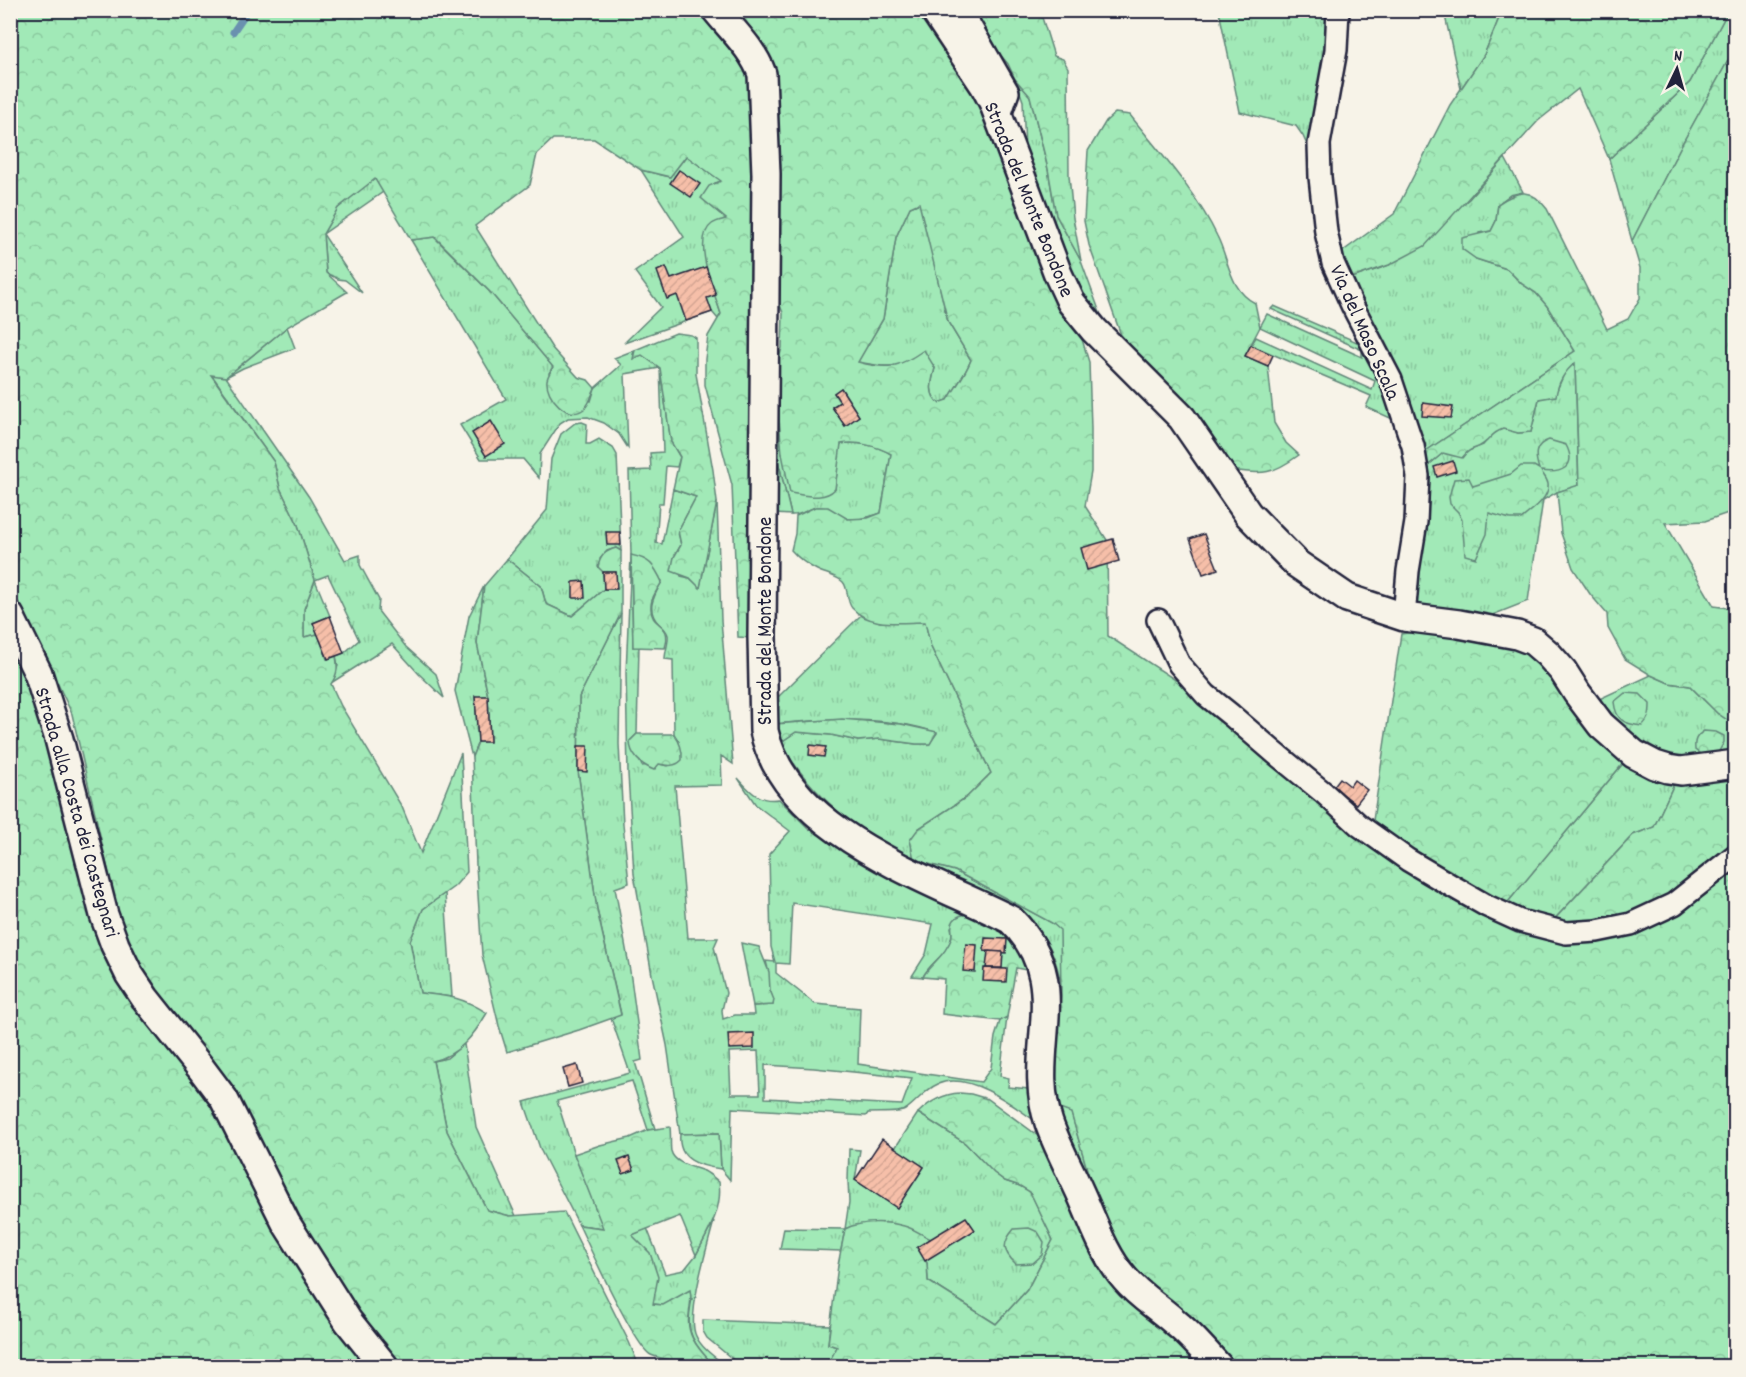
<svg xmlns="http://www.w3.org/2000/svg" width="1746" height="1377" font-family="Dekko,sans-serif">
<style>
.grass{fill:url(#grass-tufts);stroke:#628679;stroke-width:1.5;fill-rule:evenodd}
.forest{fill:url(#forest-crowns);stroke:#628679;stroke-width:1.5;fill-rule:evenodd}
.lines{fill:none;stroke-linecap:round;stroke-linejoin:round}
.stream{stroke:#6a91af;stroke-width:7}
.building{fill:url(#building-hatch);stroke:#22223b;stroke-width:1.5}
.minor-casing{stroke:#22223b;stroke-width:26}
.tertiary-casing{stroke:#22223b;stroke-width:32}
.minor{stroke:#f7f3e8;stroke-width:21}
.tertiary{stroke:#f7f3e8;stroke-width:27}
.labels{text-anchor:middle;stroke-width:5;stroke-linejoin:round;paint-order:stroke}
.street-label{font-size:21px;fill:#22223b;stroke:#f7f3e8}
</style>
<defs>
<pattern id="grass-tufts" width="24" height="20" patternUnits="userSpaceOnUse" patternTransform="scale(1.5)"><rect width="24" height="20" fill="#a1e9b7"/><path d="M3 7l-1-3M5 7V3M7 7l1-3M15 17l-1-3M17 17v-4M19 17l1-3" fill="none" stroke="#8ac89e"/></pattern>
<pattern id="forest-crowns" width="20" height="18" patternUnits="userSpaceOnUse" patternTransform="scale(1.5)"><rect width="20" height="18" fill="#a1e9b7"/><path d="M2 6a3 3 0 1 1 6 0M12 15a3 3 0 1 1 6 0" fill="none" stroke="#8ac89e"/></pattern>
<pattern id="building-hatch" width="6" height="6" patternUnits="userSpaceOnUse" patternTransform="scale(1.5)"><rect width="6" height="6" fill="#f6bfa9"/><path d="M-1 1l2-2M0 6l6-6M5 7l2-2" fill="none" stroke="#d3a492"/></pattern>
</defs>
<rect width="100%" height="100%" fill="#f7f3e8"/>
<filter id="ink" filterUnits="userSpaceOnUse"><feTurbulence type="fractalNoise" baseFrequency=".0167" numOctaves="2"/><feDisplacementMap in="SourceGraphic" scale="12" xChannelSelector="R" yChannelSelector="G"/><feConvolveMatrix kernelMatrix="1 2 1 2 8 2 1 2 1" color-interpolation-filters="sRGB"/></filter>
<g filter="url(#ink)">
<g class="grass">
<path d="M 1219,11 L 1333,11 L 1311,154 L 1303,136 L 1296,126 L 1240,112 Z"/>
<path d="M 1444,11 L 1502,11 L 1484,55 L 1461,89 Z"/>
<path d="M 1728,11 L 1735,11 L 1735,48 L 1682,144 L 1632,241 L 1609,159 L 1690,82 Z"/>
<path d="M 1015,79 L 1030,96 L 1048,169 L 1056,215 L 1081,261 L 1103,321 L 1085,300 L 1076,283 L 1025,150 L 1023,101 Z"/>
<path d="M 686,156 L 722,181 L 715,183 L 726,219 L 715,295 L 721,314 L 718,319 L 712,312 L 624,343 L 661,307 L 635,272 L 684,237 L 641,170 L 670,177 Z"/>
<path d="M 1505,158 L 1523,192 L 1510,195 L 1498,204 L 1496,221 L 1491,231 L 1479,233 L 1476,259 L 1507,269 L 1522,284 L 1536,293 L 1547,306 L 1575,351 L 1420,455 L 1349,279 L 1389,265 L 1469,199 Z"/>
<path d="M 375,178 L 383,192 L 323,234 L 362,293 L 345,280 L 338,279 L 326,273 L 323,234 L 338,208 Z"/>
<path d="M 920,203 L 948,322 L 971,360 C 965,375 956,386 948,400 L 939,403 C 927,395 932,380 935,368 L 906,363 L 893,366 L 882,366 L 857,362 L 883,319 L 896,237 L 910,207 Z"/>
<path d="M 434,237 L 491,293 L 553,367 L 549,373 L 591,401 L 595,388 L 621,365 L 614,358 L 635,350 L 633,354 L 642,355 L 660,368 L 671,442 L 680,457 L 677,467 L 666,466 L 663,503 L 659,503 L 656,543 L 662,544 L 673,489 L 696,497 L 678,531 L 681,545 L 674,557 L 681,576 L 690,578 L 700,587 L 717,502 L 721,620 L 733,764 L 721,756 L 722,785 L 675,786 L 688,938 L 718,938 L 714,947 L 726,993 L 722,1010 L 723,1019 L 735,1015 L 754,1015 L 753,1006 L 773,1005 C 774,998 772,997 770,991 C 768,981 769,971 766,961 L 775,962 L 771,947 L 769,854 L 790,831 L 756,805 L 738,778 C 751,792 758,802 779,799 L 809,829 L 864,859 L 971,913 L 951,927 C 957,950 931,960 923,977 L 912,976 L 926,954 L 933,924 L 792,903 L 789,964 L 776,963 L 776,973 L 815,1004 L 860,1008 L 858,1064 L 981,1082 L 991,1068 L 995,1037 L 1000,1021 L 1007,1017 L 1000,1076 L 1009,1078 L 1008,1087 L 1029,1089 L 1042,1126 C 1017,1108 970,1070 938,1084 C 924,1090 916,1103 905,1110 C 898,1114 876,1112 868,1113 L 866,1116 L 732,1108 L 730,1180 L 721,1169 L 719,1133 L 680,1134 L 667,1045 L 652,975 L 634,874 L 628,774 L 626,673 L 631,555 L 629,471 L 651,470 L 650,453 L 663,452 L 660,368 L 625,374 L 628,448 L 619,434 L 604,423 L 588,417 L 568,418 L 560,423 L 540,454 L 539,478 L 523,459 L 481,459 L 460,425 L 506,399 L 411,240 ZM 631,556 L 662,581 C 654,596 645,610 659,624 C 663,627 667,630 668,635 C 669,642 665,651 665,659 L 673,660 L 674,734 L 679,742 L 668,766 L 659,764 L 642,766 L 630,741 L 637,734 L 639,646 L 633,647 ZM 758,1051 L 760,1094 L 731,1094 L 729,1052 ZM 765,1065 L 814,1068 L 912,1078 L 902,1105 L 765,1098 Z"/>
<path d="M 1274,306 L 1359,343 L 1356,334 L 1365,338 L 1397,421 L 1366,407 L 1371,396 L 1251,345 L 1256,337 L 1372,390 L 1375,381 L 1260,327 L 1267,314 L 1362,357 L 1362,350 L 1271,309 Z"/>
<path d="M 287,327 L 295,348 L 243,368 L 226,377 L 309,497 L 345,560 L 360,555 L 360,565 L 379,600 L 378,611 L 406,647 L 436,674 L 444,698 L 419,674 L 392,644 L 331,683 L 338,666 L 336,656 L 344,653 L 359,640 L 328,575 L 315,580 L 330,616 L 313,623 L 318,634 L 304,637 L 304,609 L 315,580 L 298,525 L 280,488 L 274,462 L 211,374 L 226,377 Z"/>
<path d="M 1575,363 L 1579,486 L 1557,492 L 1543,500 L 1528,601 L 1490,616 L 1419,607 L 1415,601 L 1426,467 L 1443,453 L 1455,456 L 1483,445 L 1493,433 L 1504,428 L 1518,433 L 1531,432 L 1539,399 L 1557,390 L 1565,372 Z"/>
<path d="M 775,372 L 782,454 L 835,489 L 840,444 C 857,441 877,446 891,454 L 881,513 C 871,516 859,521 848,519 C 837,517 831,506 818,507 C 808,508 801,516 791,515 L 774,444 Z"/>
<path d="M 582,422 L 587,424 L 586,444 L 590,444 L 599,439 L 613,448 L 617,455 L 621,551 L 616,548 L 607,551 L 600,559 L 603,572 L 604,589 L 572,616 L 546,604 L 541,586 L 507,559 L 547,510 L 551,459 L 561,434 L 575,423 Z"/>
<path d="M 484,586 L 477,643 L 488,696 L 475,697 L 478,742 L 472,757 L 455,691 L 469,616 Z"/>
<path d="M 621,613 L 619,744 L 623,824 L 629,883 L 615,888 L 630,971 L 642,1060 L 635,1062 L 655,1129 L 648,1130 L 632,1081 L 557,1101 L 574,1154 L 604,1228 L 579,1225 L 541,1151 L 524,1102 L 630,1073 L 611,1018 L 621,1014 L 597,910 L 578,771 L 579,697 Z"/>
<path d="M 861,615 L 880,622 L 925,621 L 931,647 L 991,773 L 967,797 L 918,829 L 914,860 L 955,871 L 1052,923 L 1061,930 L 1061,983 C 1058,970 1055,956 1048,944 C 1028,910 995,898 961,882 C 935,870 908,858 883,844 C 845,823 800,780 781,742 L 796,732 L 831,735 L 858,741 L 879,739 L 916,744 L 929,744 L 937,733 C 892,716 823,719 775,724 L 774,701 Z"/>
<path d="M 1651,675 L 1669,683 L 1690,686 L 1717,713 L 1735,725 L 1735,752 L 1690,759 L 1660,752 L 1626,733 L 1597,700 Z"/>
<path d="M 1625,761 L 1661,782 L 1674,784 L 1654,827 L 1633,835 L 1550,924 L 1503,908 Z"/>
<path d="M 445,893 L 452,997 L 420,993 L 410,941 L 423,909 Z"/>
<path d="M 464,1044 L 476,1127 L 516,1216 L 510,1216 L 487,1210 L 447,1131 L 433,1061 L 447,1058 Z"/>
<path d="M 1057,1108 L 1071,1112 L 1094,1194 Z"/>
<path d="M 918,1113 L 965,1143 L 994,1173 L 1005,1181 L 1020,1186 L 1030,1191 L 1053,1240 L 1027,1290 L 996,1324 L 928,1281 L 927,1263 L 917,1247 L 913,1230 C 897,1221 862,1221 845,1229 L 841,1251 L 780,1249 L 784,1228 L 845,1229 L 849,1202 L 848,1181 L 849,1149 L 860,1150 L 855,1180 L 897,1208 L 924,1167 L 895,1148 Z"/>
<path d="M 714,1221 C 708,1244 686,1316 696,1336 C 701,1348 716,1358 726,1366 L 682,1366 L 657,1357 L 706,1364 L 708,1359 C 688,1338 686,1326 692,1299 L 663,1305 L 653,1304 L 654,1293 L 632,1235 L 647,1228 L 665,1274 L 684,1270 L 696,1255 Z"/>
<path d="M 703,1320 L 830,1325 L 828,1344 L 837,1347 L 827,1366 L 741,1366 L 707,1338 L 703,1331 Z"/>
</g>
<g class="forest">
<path d="M 10,11 L 701,11 L 738,56 L 747,70 L 754,103 L 751,638 L 738,637 L 732,485 L 705,385 L 705,359 L 708,336 L 721,314 C 715,294 691,239 712,224 C 716,221 722,220 726,219 L 701,198 L 709,186 L 721,181 L 686,156 L 670,177 L 641,170 L 594,139 L 553,139 L 537,154 L 530,185 L 475,226 L 552,348 L 578,377 L 588,380 L 595,388 C 591,395 591,403 584,409 C 568,422 545,396 547,380 C 548,375 551,371 553,367 L 491,293 L 435,237 L 411,240 L 375,179 L 338,208 L 323,234 L 326,273 L 347,292 L 287,327 L 226,377 L 211,375 L 274,462 L 280,488 L 298,525 L 315,580 L 304,609 L 304,637 L 318,634 L 327,659 L 336,656 C 338,667 338,674 331,684 L 341,706 L 402,807 L 421,853 L 461,753 L 467,872 L 455,886 L 423,909 L 410,941 L 420,993 C 449,996 462,997 487,1013 C 474,1035 459,1055 433,1061 L 447,1131 L 487,1210 L 510,1216 L 564,1212 L 629,1342 L 639,1366 L 398,1366 L 363,1321 L 306,1228 L 248,1116 L 234,1093 L 141,970 L 121,926 L 72,714 L 22,608 L 11,591 Z"/>
<path d="M 729,11 L 919,11 L 960,68 L 984,111 L 1055,291 L 1081,336 L 1089,362 L 1091,429 L 1091,472 L 1085,506 L 1107,540 L 1108,636 L 1194,692 L 1453,894 L 1599,936 L 1735,861 L 1735,1366 L 1230,1366 L 1144,1281 L 1124,1257 L 1094,1194 L 1071,1113 L 1057,1108 L 1053,1088 L 1061,995 L 1060,930 L 1052,923 L 955,871 L 914,860 L 910,840 L 918,829 L 967,797 L 991,773 L 931,647 L 925,622 C 901,622 870,628 852,608 C 846,601 849,589 843,582 C 837,576 825,574 817,570 C 807,565 799,559 791,550 L 795,534 L 796,516 L 815,507 L 828,507 L 848,519 L 868,518 L 881,513 L 891,454 C 877,446 857,441 841,444 L 835,489 C 824,501 805,495 790,493 L 782,454 L 775,372 L 782,348 L 783,313 L 774,290 L 776,82 L 775,70 ZM 919,203 L 948,322 L 971,360 C 965,375 956,386 948,400 L 939,403 C 927,394 932,380 935,368 L 924,350 C 898,368 888,370 858,362 L 883,319 L 896,237 L 910,207 ZM 841,388 L 859,416 L 845,426 L 832,407 L 840,402 L 834,393 Z"/>
<path d="M 972,11 L 1040,11 L 1054,56 L 1063,59 L 1068,68 L 1069,175 L 1073,218 L 1081,261 L 1056,215 L 1048,169 L 1030,96 L 1015,79 L 1008,64 L 992,45 Z"/>
<path d="M 1502,11 L 1728,11 L 1690,82 L 1609,159 L 1578,89 L 1538,121 L 1425,246 L 1389,265 L 1349,279 L 1339,254 L 1394,214 L 1450,105 L 1484,55 Z"/>
<path d="M 1735,48 L 1735,513 L 1728,513 L 1705,521 L 1665,523 L 1714,606 L 1735,609 L 1735,725 L 1717,713 L 1690,686 L 1669,683 L 1651,675 L 1625,659 L 1608,628 L 1607,614 L 1590,594 L 1573,568 L 1561,533 L 1557,492 L 1579,485 L 1575,363 C 1565,371 1558,383 1556,396 L 1539,399 L 1531,432 L 1518,433 L 1503,429 C 1490,434 1493,437 1483,444 C 1474,451 1471,446 1462,458 L 1443,453 L 1425,468 L 1420,455 L 1575,351 L 1547,306 L 1536,293 L 1522,284 L 1507,269 L 1476,259 L 1462,249 L 1462,238 L 1491,231 L 1496,221 L 1498,204 C 1519,189 1531,188 1547,209 L 1607,329 L 1628,319 L 1640,298 L 1640,268 L 1632,241 L 1682,144 Z"/>
<path d="M 1115,113 L 1130,115 C 1160,153 1196,192 1217,236 C 1229,259 1229,290 1255,303 L 1260,327 L 1245,356 L 1268,366 L 1274,423 L 1286,443 L 1299,455 C 1273,474 1264,475 1231,470 L 1203,422 L 1137,354 L 1121,335 L 1089,245 L 1084,221 L 1088,151 L 1106,121 Z"/>
<path d="M 676,333 L 691,335 L 696,338 L 696,374 L 713,470 L 717,502 L 700,588 L 690,578 L 671,571 L 674,557 L 681,545 L 678,531 L 696,497 L 673,489 L 680,457 L 671,442 L 660,368 L 642,355 L 633,359 L 635,350 Z"/>
<path d="M 1549,440 L 1566,445 C 1578,468 1560,474 1541,471 C 1543,475 1547,478 1548,484 C 1550,498 1531,511 1521,519 L 1510,519 L 1489,513 L 1487,534 L 1476,558 L 1465,555 L 1462,520 L 1458,512 L 1450,504 L 1449,497 L 1454,479 L 1469,478 L 1473,486 L 1511,474 L 1521,466 L 1534,466 L 1539,469 C 1535,457 1533,445 1549,440 Z"/>
<path d="M 774,444 L 791,515 L 775,514 Z"/>
<path d="M 616,548 L 621,551 L 621,613 L 579,697 L 578,771 L 597,910 L 621,1015 L 579,1030 L 507,1052 L 499,1026 L 482,955 L 476,865 L 472,757 L 478,742 L 490,741 L 488,696 L 477,643 L 484,586 L 507,559 L 541,586 L 546,604 L 572,616 L 604,589 L 616,589 L 616,572 L 603,572 L 598,567 C 600,556 605,551 616,548 Z"/>
<path d="M 631,555 C 650,559 654,565 662,582 C 657,590 650,599 651,609 C 651,628 673,621 665,648 L 633,647 Z"/>
<path d="M 1420,631 L 1505,643 L 1533,655 L 1625,761 L 1503,908 L 1372,827 L 1401,634 Z"/>
<path d="M 10,647 L 22,669 L 53,761 L 96,923 L 215,1104 L 376,1366 L 11,1366 Z"/>
<path d="M 1625,693 L 1640,694 L 1650,704 C 1650,714 1649,719 1642,726 C 1625,724 1616,721 1614,702 Z"/>
<path d="M 842,719 L 901,724 L 937,732 L 930,744 L 916,744 L 879,739 L 858,741 L 831,735 L 796,732 L 781,742 L 775,724 Z"/>
<path d="M 1704,731 L 1716,732 L 1724,736 L 1724,742 L 1718,753 L 1703,756 L 1695,750 C 1694,740 1696,736 1704,731 Z"/>
<path d="M 637,734 L 674,734 C 680,742 683,750 682,760 C 675,767 668,766 659,764 L 654,770 C 641,765 630,755 630,741 Z"/>
<path d="M 1735,776 L 1735,850 L 1670,902 L 1629,920 L 1550,924 L 1633,835 L 1654,827 L 1674,784 Z"/>
<path d="M 971,913 L 1002,929 L 1029,959 L 1026,970 L 1016,968 L 1007,1017 L 1000,1021 L 942,1014 L 944,979 L 923,977 C 928,966 941,959 947,947 C 949,944 952,938 952,934 C 952,928 950,925 954,920 C 958,915 965,914 971,913 Z"/>
<path d="M 741,943 L 759,947 L 769,972 L 770,990 L 774,1000 L 773,1005 L 753,1006 Z"/>
<path d="M 960,1093 L 971,1094 L 988,1099 L 1041,1138 L 1178,1340 L 1200,1366 L 827,1366 L 837,1347 L 828,1344 L 838,1265 L 845,1229 C 861,1221 886,1221 904,1226 C 913,1228 922,1235 931,1239 L 917,1248 L 927,1263 L 928,1281 L 996,1324 L 1027,1290 L 1053,1240 L 1030,1192 L 1020,1186 L 1005,1181 L 994,1173 L 965,1143 L 918,1113 C 930,1101 943,1094 960,1093 Z"/>
<path d="M 670,1127 C 671,1135 670,1146 671,1151 C 674,1164 694,1167 704,1171 C 710,1174 714,1178 719,1182 C 723,1209 708,1232 696,1255 L 680,1216 L 632,1235 L 650,1253 L 658,1277 L 653,1304 L 663,1305 L 690,1290 C 692,1299 690,1305 689,1315 C 686,1333 696,1346 708,1359 L 706,1364 C 692,1362 663,1361 651,1355 C 635,1348 589,1246 579,1225 L 603,1228 L 574,1154 L 600,1145 L 630,1138 L 648,1130 Z"/>
<path d="M 719,1133 L 721,1169 C 699,1166 677,1160 680,1134 Z"/>
<path d="M 1029,1228 L 1038,1232 L 1044,1242 L 1042,1255 L 1033,1263 L 1016,1264 C 1002,1251 1002,1243 1014,1229 Z"/>
</g>
<g class="lines">
<path class="stream" d="M 233,32 L 248,10"/>
</g>
<g class="building">
<path d="M 679,170 L 700,184 L 691,197 L 670,183 Z"/>
<path d="M 666,267 L 671,279 L 706,267 L 716,295 L 707,298 L 712,312 L 686,321 L 677,295 L 667,299 L 657,271 Z"/>
<path d="M 1251,345 L 1273,355 L 1268,366 L 1245,356 Z"/>
<path d="M 841,388 L 859,416 L 845,426 L 832,407 L 840,402 L 834,393 Z"/>
<path d="M 1423,403 L 1453,407 L 1451,418 L 1422,416 Z"/>
<path d="M 491,421 L 505,444 L 486,456 L 472,433 Z"/>
<path d="M 1453,461 L 1456,471 L 1437,477 L 1434,467 Z"/>
<path d="M 606,532 L 620,532 L 621,545 L 607,545 Z"/>
<path d="M 1204,534 L 1218,569 L 1203,574 L 1190,539 Z"/>
<path d="M 1113,539 L 1119,561 L 1087,570 L 1081,548 Z"/>
<path d="M 603,572 L 616,572 L 617,589 L 604,589 Z"/>
<path d="M 584,581 L 585,598 L 573,598 L 573,582 Z"/>
<path d="M 330,616 L 344,653 L 328,659 L 313,623 Z"/>
<path d="M 475,696 L 488,696 L 490,742 L 478,742 Z"/>
<path d="M 810,745 L 826,747 L 824,757 L 809,755 Z"/>
<path d="M 578,746 L 588,746 L 587,772 L 578,771 Z"/>
<path d="M 1340,778 L 1350,786 L 1354,780 L 1367,790 L 1356,804 L 1333,787 Z"/>
<path d="M 985,938 L 1007,939 L 1006,953 L 984,951 Z"/>
<path d="M 966,944 L 977,945 L 975,972 L 963,971 Z"/>
<path d="M 988,951 L 1003,952 L 1002,968 L 986,968 Z"/>
<path d="M 984,968 L 1007,969 L 1006,982 L 983,981 Z"/>
<path d="M 754,1033 L 754,1048 L 729,1049 L 728,1034 Z"/>
<path d="M 577,1065 L 582,1083 L 568,1087 L 563,1069 Z"/>
<path d="M 882,1139 L 924,1167 L 897,1208 L 855,1180 Z"/>
<path d="M 629,1157 L 634,1170 L 623,1174 L 618,1161 Z"/>
<path d="M 966,1217 L 975,1230 L 925,1261 L 917,1247 Z"/>
</g>
<g class="lines">
<defs>
<g id="minor">
<path d="M 961,10 L 1008,92 L 999,118"/>
<path d="M 1338,10 L 1336,50 L 1319,144 L 1320,177 L 1326,232 L 1333,263 L 1352,305 L 1391,380 L 1413,446 L 1418,476 L 1416,522 L 1408,571 L 1404,617"/>
<path d="M 1158,620 L 1179,664 L 1206,695 L 1231,715 L 1275,753 L 1324,793 L 1360,826 L 1408,860 L 1452,886 L 1487,906 L 1520,921 L 1566,933 L 1597,931 L 1631,924 L 1674,904 L 1736,855"/>
</g>
<g id="tertiary">
<path d="M 716,10 C 732,30 753,49 762,74 L 766,174 L 762,637 L 764,731 C 786,833 929,878 1011,920 C 1076,983 1024,1049 1049,1123 C 1057,1146 1069,1168 1079,1190 C 1093,1220 1103,1254 1125,1279 C 1140,1297 1160,1308 1177,1324 C 1192,1336 1205,1352 1218,1366"/>
<path d="M 934,10 L 984,85 L 993,102 L 1058,274 L 1071,302 L 1094,330 L 1182,418 L 1248,514 L 1297,564 L 1347,598 L 1404,617 L 1459,624 L 1517,635 L 1533,641 L 1548,654 L 1563,671 L 1577,693 L 1601,725 L 1634,754 L 1655,765 L 1668,769 L 1681,771 L 1736,764"/>
<path d="M 10,616 L 38,673 L 59,739 L 104,915 L 115,945 L 129,974 L 145,998 L 200,1067 L 224,1099 L 286,1223 L 348,1321 L 384,1366"/>
</g>
</defs>
<use href="#minor" class="minor-casing"/>
<use href="#tertiary" class="tertiary-casing"/>
<use href="#minor" class="minor"/>
<use href="#tertiary" class="tertiary"/>
</g>
</g>
<g class="labels">
<g class="street-label">
<text transform="translate(1030 199) rotate(68)" y="7">Strada del Monte Bondone</text>
<text transform="translate(1366 332) rotate(66)" y="7">Via del Maso Scala</text>
<text transform="translate(764 621) rotate(-90)" y="7">Strada del Monte Bondone</text>
<text transform="translate(78 812) rotate(74)" y="7">Strada alla Costa dei Castegnari</text>
</g>
</g>
<rect width="1746" height="1377" fill="none" stroke="#f7f3e8" stroke-width="36"/>
<rect x="18" y="18" width="1710" height="1341" fill="none" stroke="#22223b" stroke-width="2" filter="url(#ink)"/>
<g transform="translate(1677 69) rotate(5)" stroke="#f7f3e8" stroke-width="4.5" paint-order="stroke">
<path d="M0-4.5L10 22L0 15L-10 22Z" fill="#22223b"/>
<text y="-9" font-size="16" font-weight="bold" text-anchor="middle" fill="#22223b">N</text>
</g>
</svg>
